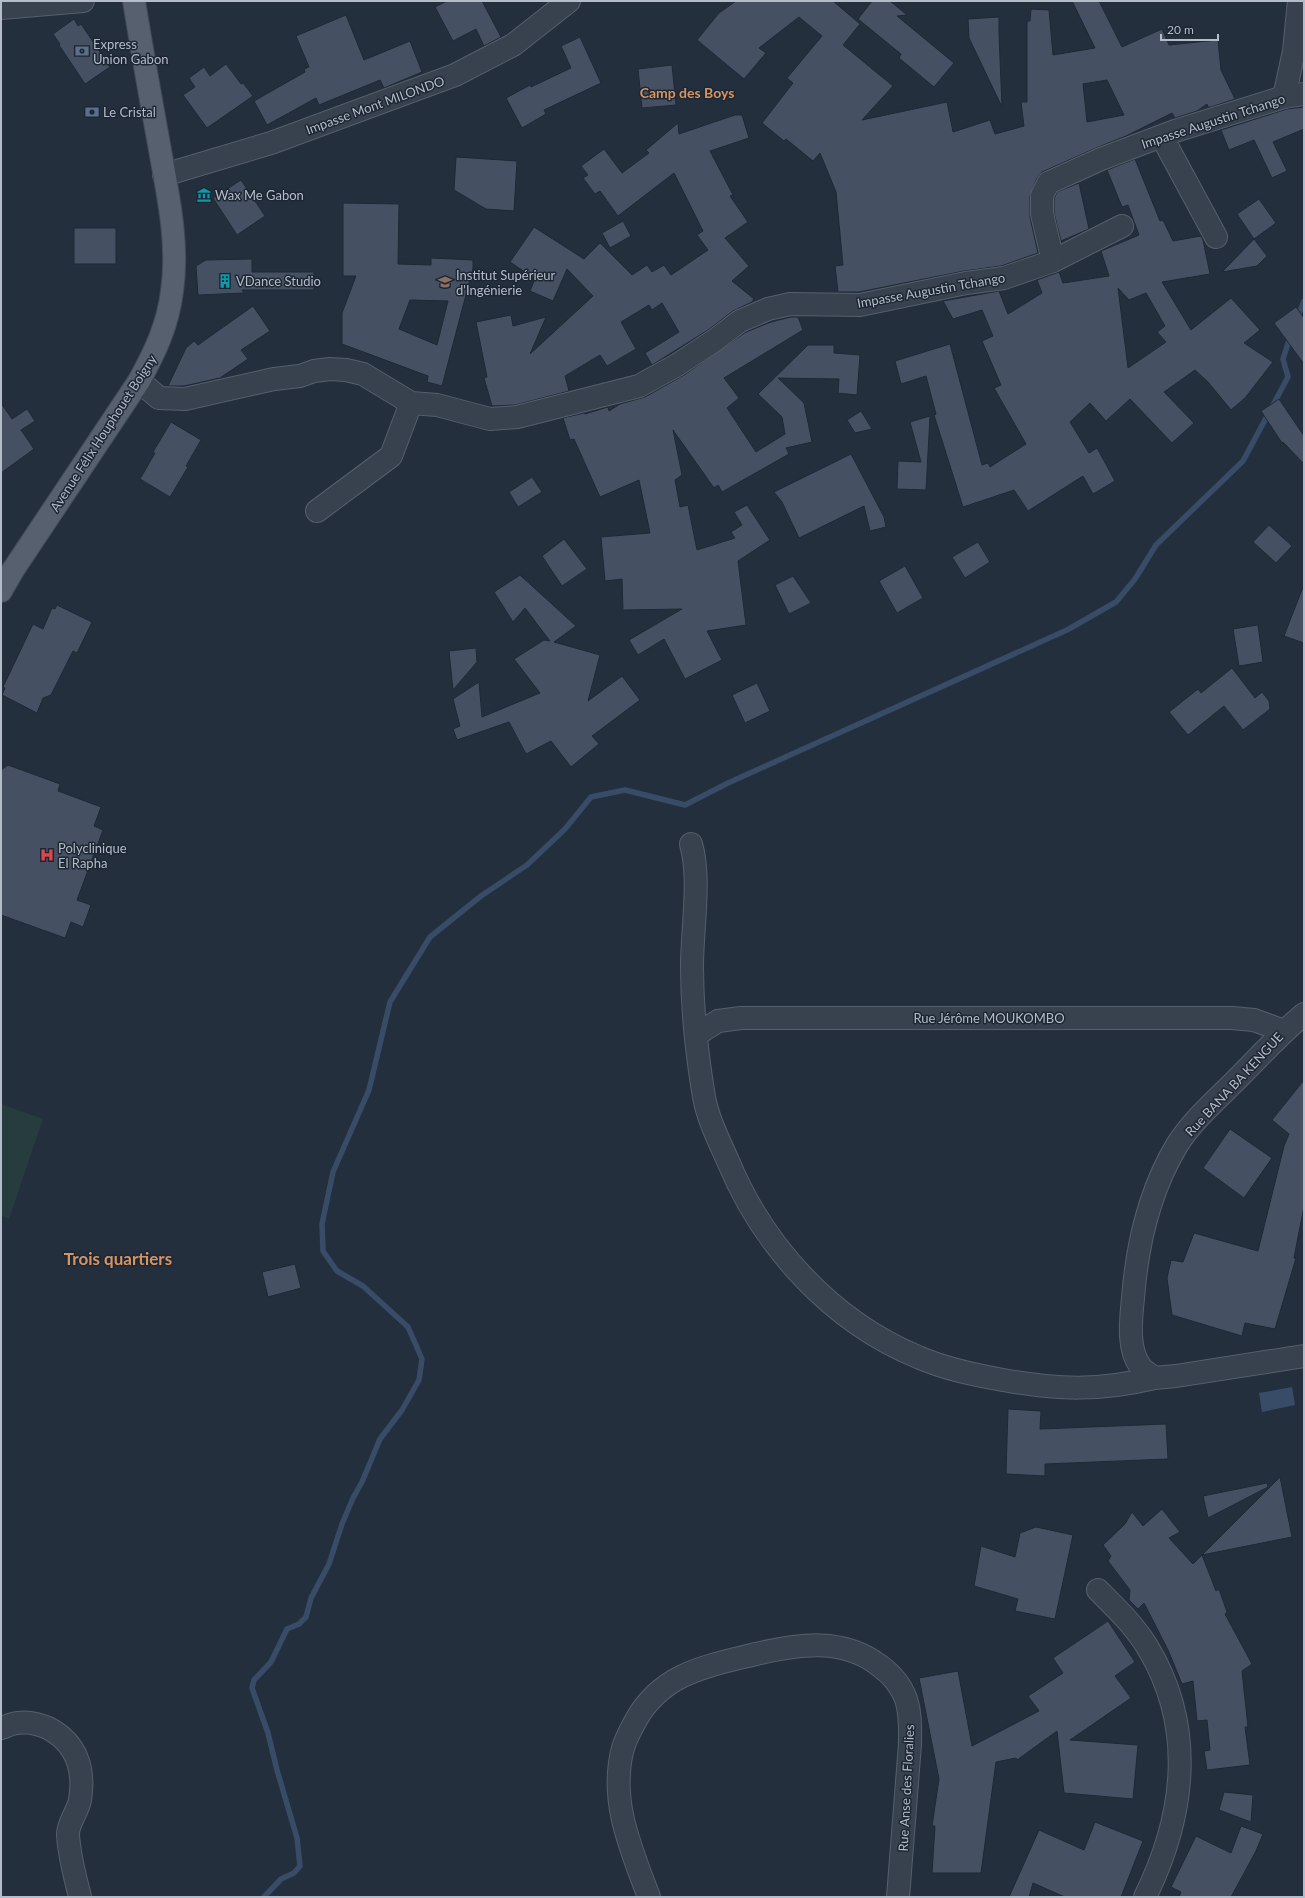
<svg xmlns="http://www.w3.org/2000/svg" width="1305" height="1898" font-family="Lato,sans-serif">
<style>
.green{fill:#263c3f}
.water{fill:#394c67}
.lines{fill:none;stroke-linecap:round;stroke-linejoin:round}
.stream{stroke:#394c67;stroke-width:5.5}
.building{fill:#455162;stroke:#1f2835;fill-rule:evenodd}
.minor-casing{stroke:#565f6c;stroke-width:24}
.major-casing{stroke:#414a57;stroke-width:24}
.minor{stroke:#38414e;stroke-width:22}
.major{stroke:#56606e;stroke-width:22}
.labels{text-anchor:middle;stroke-width:3;stroke-linejoin:round;paint-order:stroke}
.poi-label{font-size:13px;fill:#b4bcc9;stroke:#1d2633;text-anchor:start}
.street-label{font-size:13px;fill:#b4bcc9;stroke:#1d2633}
.neighbourhood-label{font-size:14px;font-weight:bold;fill:#d59563;stroke:#1d2633}
.district-label{font-size:17px;font-weight:bold;fill:#d59563;stroke:#1d2633}
</style>
<rect width="100%" height="100%" fill="#242f3e"/>
<path class="green" d="M 1,1104 L 43,1119 L 9,1219 L 1,1216 Z"/>
<path class="water" d="M 1292,1387 L 1295,1405 L 1262,1412 L 1259,1393 Z"/>
<g class="lines">
<g class="stream">
<path d="M 1297,318 L 1304,301"/>
<path d="M 264,1897 L 281,1879 L 294,1873 L 300,1866 L 297,1838 L 277,1770 L 268,1733 L 252,1688 L 254,1680 L 271,1662 L 287,1629 L 299,1624 L 306,1617 L 311,1598 L 329,1564 L 342,1524 L 353,1498 L 362,1482 L 380,1439 L 402,1410 L 419,1380 L 422,1359 L 408,1327 L 363,1286 L 337,1271 L 323,1251 L 322,1224 L 333,1172 L 369,1090 L 390,1002 L 430,937 L 481,896 L 527,865 L 565,829 L 591,797 L 625,790 L 685,805 L 728,783 L 1067,630 L 1116,602 L 1135,579 L 1156,545 L 1243,461 L 1288,377 L 1283,359 L 1290,337"/>
</g>
</g>
<g class="building">
<path d="M 447,1 L 482,1 L 501,37 L 484,46 L 476,29 L 453,41 L 435,7 Z"/>
<path d="M 736,1 L 833,1 L 860,24 L 843,45 L 893,86 L 862,120 L 947,102 L 953,132 L 990,120 L 995,134 L 1024,126 L 1021,102 L 1027,102 L 1027,21 L 1030,21 L 1031,9 L 1049,10 L 1053,55 L 1095,48 L 1072,1 L 1099,1 L 1122,47 L 1162,29 L 1169,45 L 1218,40 L 1221,70 L 1235,99 L 1211,107 L 1208,107 L 1207,104 L 1197,111 L 1175,118 L 1172,113 L 1126,136 L 1096,148 L 1042,172 L 1037,178 L 1030,196 L 1030,217 L 1038,253 L 1001,266 L 964,271 L 859,292 L 838,292 L 835,266 L 843,265 L 836,192 L 820,153 L 813,161 L 786,139 L 784,141 L 762,123 L 793,83 L 787,78 L 822,36 L 799,17 L 759,48 L 766,53 L 744,79 L 697,40 L 719,13 ZM 1107,80 L 1124,115 L 1087,122 L 1083,84 Z"/>
<path d="M 872,1 L 890,1 L 907,15 L 897,16 L 954,63 L 934,87 L 899,58 L 901,54 L 858,19 Z"/>
<path d="M 346,15 L 364,60 L 410,41 L 422,72 L 384,88 L 380,80 L 319,105 L 316,98 L 267,125 L 254,101 L 305,72 L 304,69 L 309,67 L 296,36 Z"/>
<path d="M 999,17 L 999,34 L 1002,107 L 969,38 L 968,19 Z"/>
<path d="M 74,19 L 78,26 L 81,24 L 110,67 L 85,84 L 59,45 L 60,44 L 53,34 Z"/>
<path d="M 580,37 L 601,83 L 544,110 L 546,114 L 522,128 L 506,98 L 530,85 L 531,87 L 571,68 L 561,46 Z"/>
<path d="M 226,64 L 241,84 L 243,83 L 253,96 L 207,128 L 183,95 L 195,87 L 189,78 L 204,67 L 210,76 Z"/>
<path d="M 672,65 L 676,105 L 642,108 L 638,69 Z"/>
<path d="M 1304,107 L 1304,129 L 1273,142 L 1287,171 L 1272,178 L 1254,140 L 1229,150 L 1221,130 L 1287,109 Z"/>
<path d="M 735,115 L 742,115 L 749,138 L 710,151 L 733,195 L 730,196 L 748,222 L 725,238 L 749,266 L 732,281 L 754,299 L 752,302 L 733,311 L 708,330 L 652,365 L 645,353 L 679,332 L 662,303 L 652,310 L 649,305 L 621,322 L 636,349 L 607,366 L 600,355 L 565,376 L 569,391 L 515,405 L 492,406 L 484,378 L 487,377 L 476,322 L 511,315 L 513,326 L 546,317 L 530,354 L 593,296 L 567,269 L 553,301 L 530,291 L 535,279 L 510,262 L 534,227 L 584,259 L 600,243 L 632,275 L 647,265 L 652,272 L 664,265 L 671,275 L 708,250 L 697,235 L 703,231 L 674,173 L 618,216 L 600,191 L 595,194 L 583,178 L 588,175 L 581,166 L 604,149 L 622,173 L 649,153 L 646,150 L 678,123 L 679,134 Z"/>
<path d="M 456,157 L 517,161 L 514,211 L 486,209 L 454,190 Z"/>
<path d="M 1135,159 L 1160,221 L 1163,220 L 1173,241 L 1201,236 L 1203,240 L 1210,274 L 1162,282 L 1191,330 L 1231,298 L 1260,330 L 1244,343 L 1273,362 L 1245,398 L 1231,410 L 1208,382 L 1195,370 L 1164,392 L 1194,423 L 1172,443 L 1130,399 L 1106,421 L 1090,403 L 1070,422 L 1089,453 L 1097,448 L 1115,481 L 1093,494 L 1083,476 L 1028,511 L 1014,490 L 963,507 L 934,415 L 936,414 L 926,376 L 901,384 L 895,361 L 950,344 L 982,465 L 988,463 L 990,467 L 1026,444 L 994,388 L 1001,385 L 982,341 L 993,336 L 982,310 L 953,319 L 943,301 L 999,291 L 1008,314 L 1042,293 L 1037,280 L 1059,272 L 1063,283 L 1109,276 L 1101,251 L 1139,235 L 1128,205 L 1122,207 L 1107,170 ZM 1118,288 L 1129,300 L 1146,293 L 1165,326 L 1157,332 L 1166,342 L 1128,368 Z"/>
<path d="M 241,180 L 265,216 L 237,235 L 213,198 Z"/>
<path d="M 1079,183 L 1089,229 L 1061,241 L 1054,213 L 1054,199 L 1057,192 Z"/>
<path d="M 1259,199 L 1276,223 L 1254,239 L 1237,214 Z"/>
<path d="M 343,203 L 399,204 L 398,264 L 431,265 L 431,258 L 473,260 L 473,268 L 442,386 L 427,382 L 428,376 L 342,344 L 342,313 L 356,276 L 343,276 ZM 410,300 L 448,301 L 437,345 L 399,329 Z"/>
<path d="M 623,221 L 631,236 L 610,248 L 602,233 Z"/>
<rect x="74" y="228" width="42" height="36"/>
<path d="M 1254,239 L 1267,256 L 1257,266 L 1222,272 Z"/>
<path d="M 252,259 L 252,272 L 314,272 L 314,290 L 242,290 L 244,293 L 198,295 L 196,266 L 206,260 Z"/>
<path d="M 253,306 L 270,331 L 241,350 L 248,359 L 220,378 L 184,386 L 168,386 L 186,348 L 194,341 L 198,345 Z"/>
<path d="M 1296,307 L 1304,318 L 1304,364 L 1274,323 Z"/>
<path d="M 791,317 L 798,317 L 803,330 L 724,378 L 739,398 L 727,408 L 756,452 L 785,434 L 782,417 L 758,394 L 808,345 L 834,345 L 834,353 L 860,355 L 857,395 L 838,393 L 839,379 L 778,378 L 804,403 L 812,442 L 786,448 L 789,454 L 722,492 L 718,485 L 714,488 L 673,430 L 682,475 L 675,480 L 680,507 L 688,505 L 697,550 L 735,538 L 731,532 L 742,525 L 734,512 L 747,505 L 770,540 L 738,561 L 746,625 L 707,631 L 722,660 L 685,679 L 664,639 L 638,655 L 629,640 L 682,609 L 623,610 L 622,579 L 605,581 L 601,537 L 650,533 L 639,480 L 600,497 L 574,439 L 570,440 L 563,418 L 584,413 L 585,414 L 608,407 L 609,411 L 620,404 L 645,397 L 684,375 L 746,332 L 771,322 Z"/>
<path d="M 1279,399 L 1304,436 L 1304,464 L 1283,442 L 1282,443 L 1261,411 Z"/>
<path d="M 1,403 L 12,419 L 27,409 L 35,421 L 21,430 L 34,449 L 1,473 Z"/>
<path d="M 861,411 L 872,429 L 855,433 L 847,420 Z"/>
<path d="M 930,416 L 926,490 L 897,489 L 898,461 L 921,462 L 910,422 Z"/>
<path d="M 171,422 L 201,440 L 186,466 L 188,467 L 170,497 L 140,479 L 155,453 L 153,452 Z"/>
<path d="M 851,454 L 884,517 L 886,527 L 870,531 L 864,506 L 799,538 L 782,502 L 774,492 Z"/>
<path d="M 532,477 L 542,492 L 518,507 L 509,492 Z"/>
<path d="M 1269,525 L 1292,546 L 1276,563 L 1253,542 Z"/>
<path d="M 564,539 L 587,569 L 562,586 L 542,556 Z"/>
<path d="M 978,542 L 990,562 L 965,578 L 952,557 Z"/>
<path d="M 905,566 L 923,598 L 897,613 L 879,581 Z"/>
<path d="M 520,575 L 576,626 L 554,642 L 600,655 L 588,701 L 622,676 L 640,700 L 592,736 L 599,744 L 571,767 L 551,741 L 526,754 L 509,722 L 457,740 L 453,729 L 460,726 L 453,699 L 479,682 L 482,717 L 540,693 L 514,659 L 544,640 L 550,641 L 525,608 L 513,622 L 494,592 Z"/>
<path d="M 793,576 L 811,603 L 789,614 L 775,585 Z"/>
<path d="M 1303,587 L 1304,587 L 1304,643 L 1284,636 Z"/>
<path d="M 57,605 L 92,622 L 77,653 L 73,651 L 51,695 L 43,698 L 37,713 L 2,695 L 5,688 L 3,687 L 33,624 L 43,629 L 52,608 L 55,609 Z"/>
<path d="M 1258,625 L 1263,662 L 1239,666 L 1233,629 Z"/>
<path d="M 476,648 L 477,662 L 453,690 L 449,651 Z"/>
<path d="M 1232,668 L 1255,698 L 1262,692 L 1269,701 L 1270,709 L 1243,730 L 1224,706 L 1188,735 L 1169,712 L 1198,689 L 1201,693 Z"/>
<path d="M 757,683 L 770,711 L 745,723 L 732,695 Z"/>
<path d="M 8,765 L 60,784 L 58,791 L 101,807 L 94,826 L 103,830 L 77,900 L 91,905 L 83,927 L 71,922 L 65,938 L 1,915 L 1,770 Z"/>
<path d="M 1304,1080 L 1304,1206 L 1294,1258 L 1296,1258 L 1275,1329 L 1245,1323 L 1242,1336 L 1172,1315 L 1167,1278 L 1171,1260 L 1183,1262 L 1194,1233 L 1258,1251 L 1284,1146 L 1289,1134 L 1272,1120 Z"/>
<path d="M 1230,1129 L 1272,1158 L 1244,1198 L 1203,1168 Z"/>
<path d="M 295,1264 L 301,1288 L 268,1297 L 262,1272 Z"/>
<path d="M 1008,1409 L 1041,1411 L 1040,1429 L 1166,1424 L 1168,1459 L 1045,1464 L 1045,1476 L 1006,1474 Z"/>
<path d="M 1280,1477 L 1292,1537 L 1202,1555 L 1216,1591 L 1219,1589 L 1227,1612 L 1225,1614 L 1252,1664 L 1242,1671 L 1248,1727 L 1245,1727 L 1250,1765 L 1207,1770 L 1204,1751 L 1210,1750 L 1207,1720 L 1197,1721 L 1193,1681 L 1182,1684 L 1168,1650 L 1144,1603 L 1138,1609 L 1129,1600 L 1130,1590 L 1108,1561 L 1111,1556 L 1103,1545 L 1125,1524 L 1132,1512 L 1143,1526 L 1162,1509 L 1180,1532 L 1169,1538 L 1193,1564 Z"/>
<path d="M 1267,1483 L 1268,1487 L 1208,1518 L 1203,1496 Z"/>
<path d="M 1036,1527 L 1073,1535 L 1055,1619 L 1015,1611 L 1018,1599 L 974,1586 L 981,1546 L 1015,1557 L 1020,1533 Z"/>
<path d="M 1108,1621 L 1135,1662 L 1115,1676 L 1131,1698 L 1070,1740 L 1138,1745 L 1133,1799 L 1064,1793 L 1057,1731 L 1017,1760 L 1016,1758 L 996,1762 L 981,1873 L 932,1873 L 935,1826 L 932,1826 L 939,1779 L 919,1678 L 958,1671 L 972,1746 L 1039,1711 L 1028,1696 L 1063,1673 L 1053,1658 Z"/>
<path d="M 1224,1792 L 1253,1795 L 1251,1822 L 1219,1810 Z"/>
<path d="M 1095,1822 L 1143,1841 L 1121,1897 L 1065,1897 L 1033,1883 L 1029,1897 L 1009,1897 L 1039,1830 L 1084,1850 Z"/>
<path d="M 1241,1826 L 1263,1834 L 1256,1851 L 1231,1897 L 1179,1897 L 1181,1892 L 1171,1887 L 1196,1836 L 1231,1853 Z"/>
</g>
<g class="lines">
<defs>
<g id="minor">
<path d="M 1,8 L 83,1"/>
<path d="M 1284,97 L 1294,51 L 1299,1"/>
<path d="M 1162,137 L 1216,237"/>
<path d="M 164,175 L 271,143 L 455,75 L 513,45 L 569,1"/>
<path d="M 1053,261 L 1122,226"/>
<path d="M 139,381 L 159,398 L 185,399 L 274,379 L 300,376 L 314,371 L 330,369 L 346,370 L 363,374 L 411,403 L 437,405 L 490,419 L 517,417 L 639,386 L 677,365 L 715,340 L 740,321 L 768,309 L 790,304 L 860,305 L 966,283 L 1004,278 L 1053,261 L 1042,214 L 1042,196 L 1048,183 L 1101,159 L 1175,131 L 1284,97 L 1304,94"/>
<path d="M 317,511 L 391,456 L 411,403"/>
<path d="M 691,844 C 701,878 692,930 692,966 C 692,1010 697,1055 704,1097 C 708,1119 719,1141 728,1161 C 763,1246 831,1321 918,1357 C 945,1369 975,1375 1003,1380 C 1058,1390 1100,1391 1154,1378"/>
<path d="M 1304,1014 C 1282,1032 1263,1053 1243,1073 C 1221,1096 1194,1118 1177,1145 C 1150,1190 1137,1245 1133,1298 C 1131,1319 1127,1348 1140,1366 C 1143,1371 1150,1374 1154,1378 L 1176,1376 L 1304,1356"/>
<path d="M 696,1035 L 718,1021 L 741,1018 L 1232,1018 L 1254,1020 L 1284,1031"/>
<path d="M 1098,1590 C 1116,1608 1135,1626 1148,1648 C 1196,1728 1185,1816 1145,1897"/>
<path d="M 1,1728 C 7,1726 13,1723 18,1723 C 29,1721 39,1724 48,1728 C 77,1743 85,1769 80,1800 C 78,1811 68,1823 68,1834 C 69,1856 75,1876 80,1897"/>
<path d="M 649,1897 C 631,1849 609,1800 623,1748 C 626,1738 631,1729 636,1720 C 662,1673 707,1666 756,1654 C 799,1644 843,1637 880,1666 C 891,1674 901,1686 906,1699 C 911,1714 910,1729 910,1744 L 898,1897"/>
</g>
<path id="major" d="M 1,591 L 13,570 L 139,381 C 155,352 168,325 172,291 C 179,245 168,195 160,150 C 151,100 142,51 134,1"/>
</defs>
<use href="#minor" class="minor-casing"/>
<use href="#major" class="major-casing"/>
<use href="#minor" class="minor"/>
<use href="#major" class="major"/>
</g>
<defs>
<symbol id="bank-bare" viewBox="-9 -9 18 18"><path d="M-6-4H6V4H-6ZM0-2.3a2.3 2.3 0 1 0 0 4.6a2.3 2.3 0 1 0 0-4.6Z" fill="#5c6f8a" stroke="#1d2633" stroke-width="2.5" paint-order="stroke"/></symbol>
<symbol id="museum-bare" viewBox="-9 -9 18 18"><path d="M0-6L6-3V-2H-6V-3ZM-5-1h2V3h-2ZM-1-1h2V3h-2ZM3-1h2V3H3ZM-6 4H6V6H-6Z" fill="#0f9aa8" stroke="#1d2633" stroke-width="2.5" paint-order="stroke"/></symbol>
<symbol id="building-bare" viewBox="-9 -9 18 18"><path d="M-4-6H4V6H1V3H-1V6H-4ZM-2.5-4.3h1.7v1.8h-1.7ZM.8-4.3h1.7v1.8H.8ZM-2.5-1h1.7V.8h-1.7ZM.8-1h1.7V.8H.8Z" fill="#0f9aa8" stroke="#1d2633" stroke-width="2.5" paint-order="stroke"/></symbol>
<symbol id="university-bare" viewBox="-9 -9 18 18"><path d="M0-5L7-2L0 1L-7-2ZM-4 1L0 2.5L4 1V4Q0 6-4 4Z" fill="#8d6e63" stroke="#1d2633" stroke-width="2.5" paint-order="stroke"/></symbol>
<symbol id="hospital-bare" viewBox="-9 -9 18 18"><path d="M-5-5h3v3.5h4V-5h3V5h-3V1.5h-4V5h-3Z" fill="#e0444e" stroke="#1d2633" stroke-width="2.5" paint-order="stroke"/></symbol>
</defs>
<g fill-rule="evenodd">
<use href="#bank-bare" x="72" y="41" width="20" height="20"/>
<use href="#bank-bare" x="82" y="102" width="20" height="20"/>
<use href="#museum-bare" x="194" y="185" width="20" height="20"/>
<use href="#building-bare" x="215" y="271" width="20" height="20"/>
<use href="#university-bare" x="435" y="272" width="20" height="20"/>
<use href="#hospital-bare" x="37" y="845" width="20" height="20"/>
</g>
<g class="labels">
<g class="poi-label">
<text x="93" y="49">Express<tspan x="93" dy="15">Union Gabon</tspan></text>
<text x="103" y="117">Le Cristal</text>
<text x="215" y="200">Wax Me Gabon</text>
<text x="456" y="280">Institut Supérieur<tspan x="456" dy="15">d'Ingénierie</tspan></text>
<text x="236" y="286">VDance Studio</text>
<text x="58" y="853">Polyclinique<tspan x="58" dy="15">El Rapha</tspan></text>
</g>
<g class="street-label">
<text transform="translate(375 105) rotate(-20)" y="5">Impasse Mont MILONDO</text>
<text transform="translate(1213 121) rotate(-18)" y="5">Impasse Augustin Tchango</text>
<text transform="translate(931 290) rotate(-10)" y="5">Impasse Augustin Tchango</text>
<text transform="translate(103 433) rotate(-57)" y="5">Avenue Félix Houphouet Boigny</text>
<text x="989" y="1023">Rue Jérôme MOUKOMBO</text>
<text transform="translate(1234 1084) rotate(-47)" y="5">Rue BANA BA KENGUE</text>
<text transform="translate(906 1788) rotate(-87)" y="5">Rue Anse des Floralies</text>
</g>
<g class="neighbourhood-label">
<text x="687" y="98">Camp des Boys</text>
</g>
<g class="district-label">
<text x="118" y="1265">Trois quartiers</text>
</g>
</g>
<rect width="1305" height="1898" fill="none" stroke="#b4bcc9" stroke-width="4"/>
<path d="M1161 34v6h57v-6" fill="none" stroke="#b4bcc9" stroke-width="2"/>
<text x="1167" y="34" font-size="12" fill="#b4bcc9" stroke="#1d2633" stroke-width="3" paint-order="stroke">20 m</text>
</svg>
